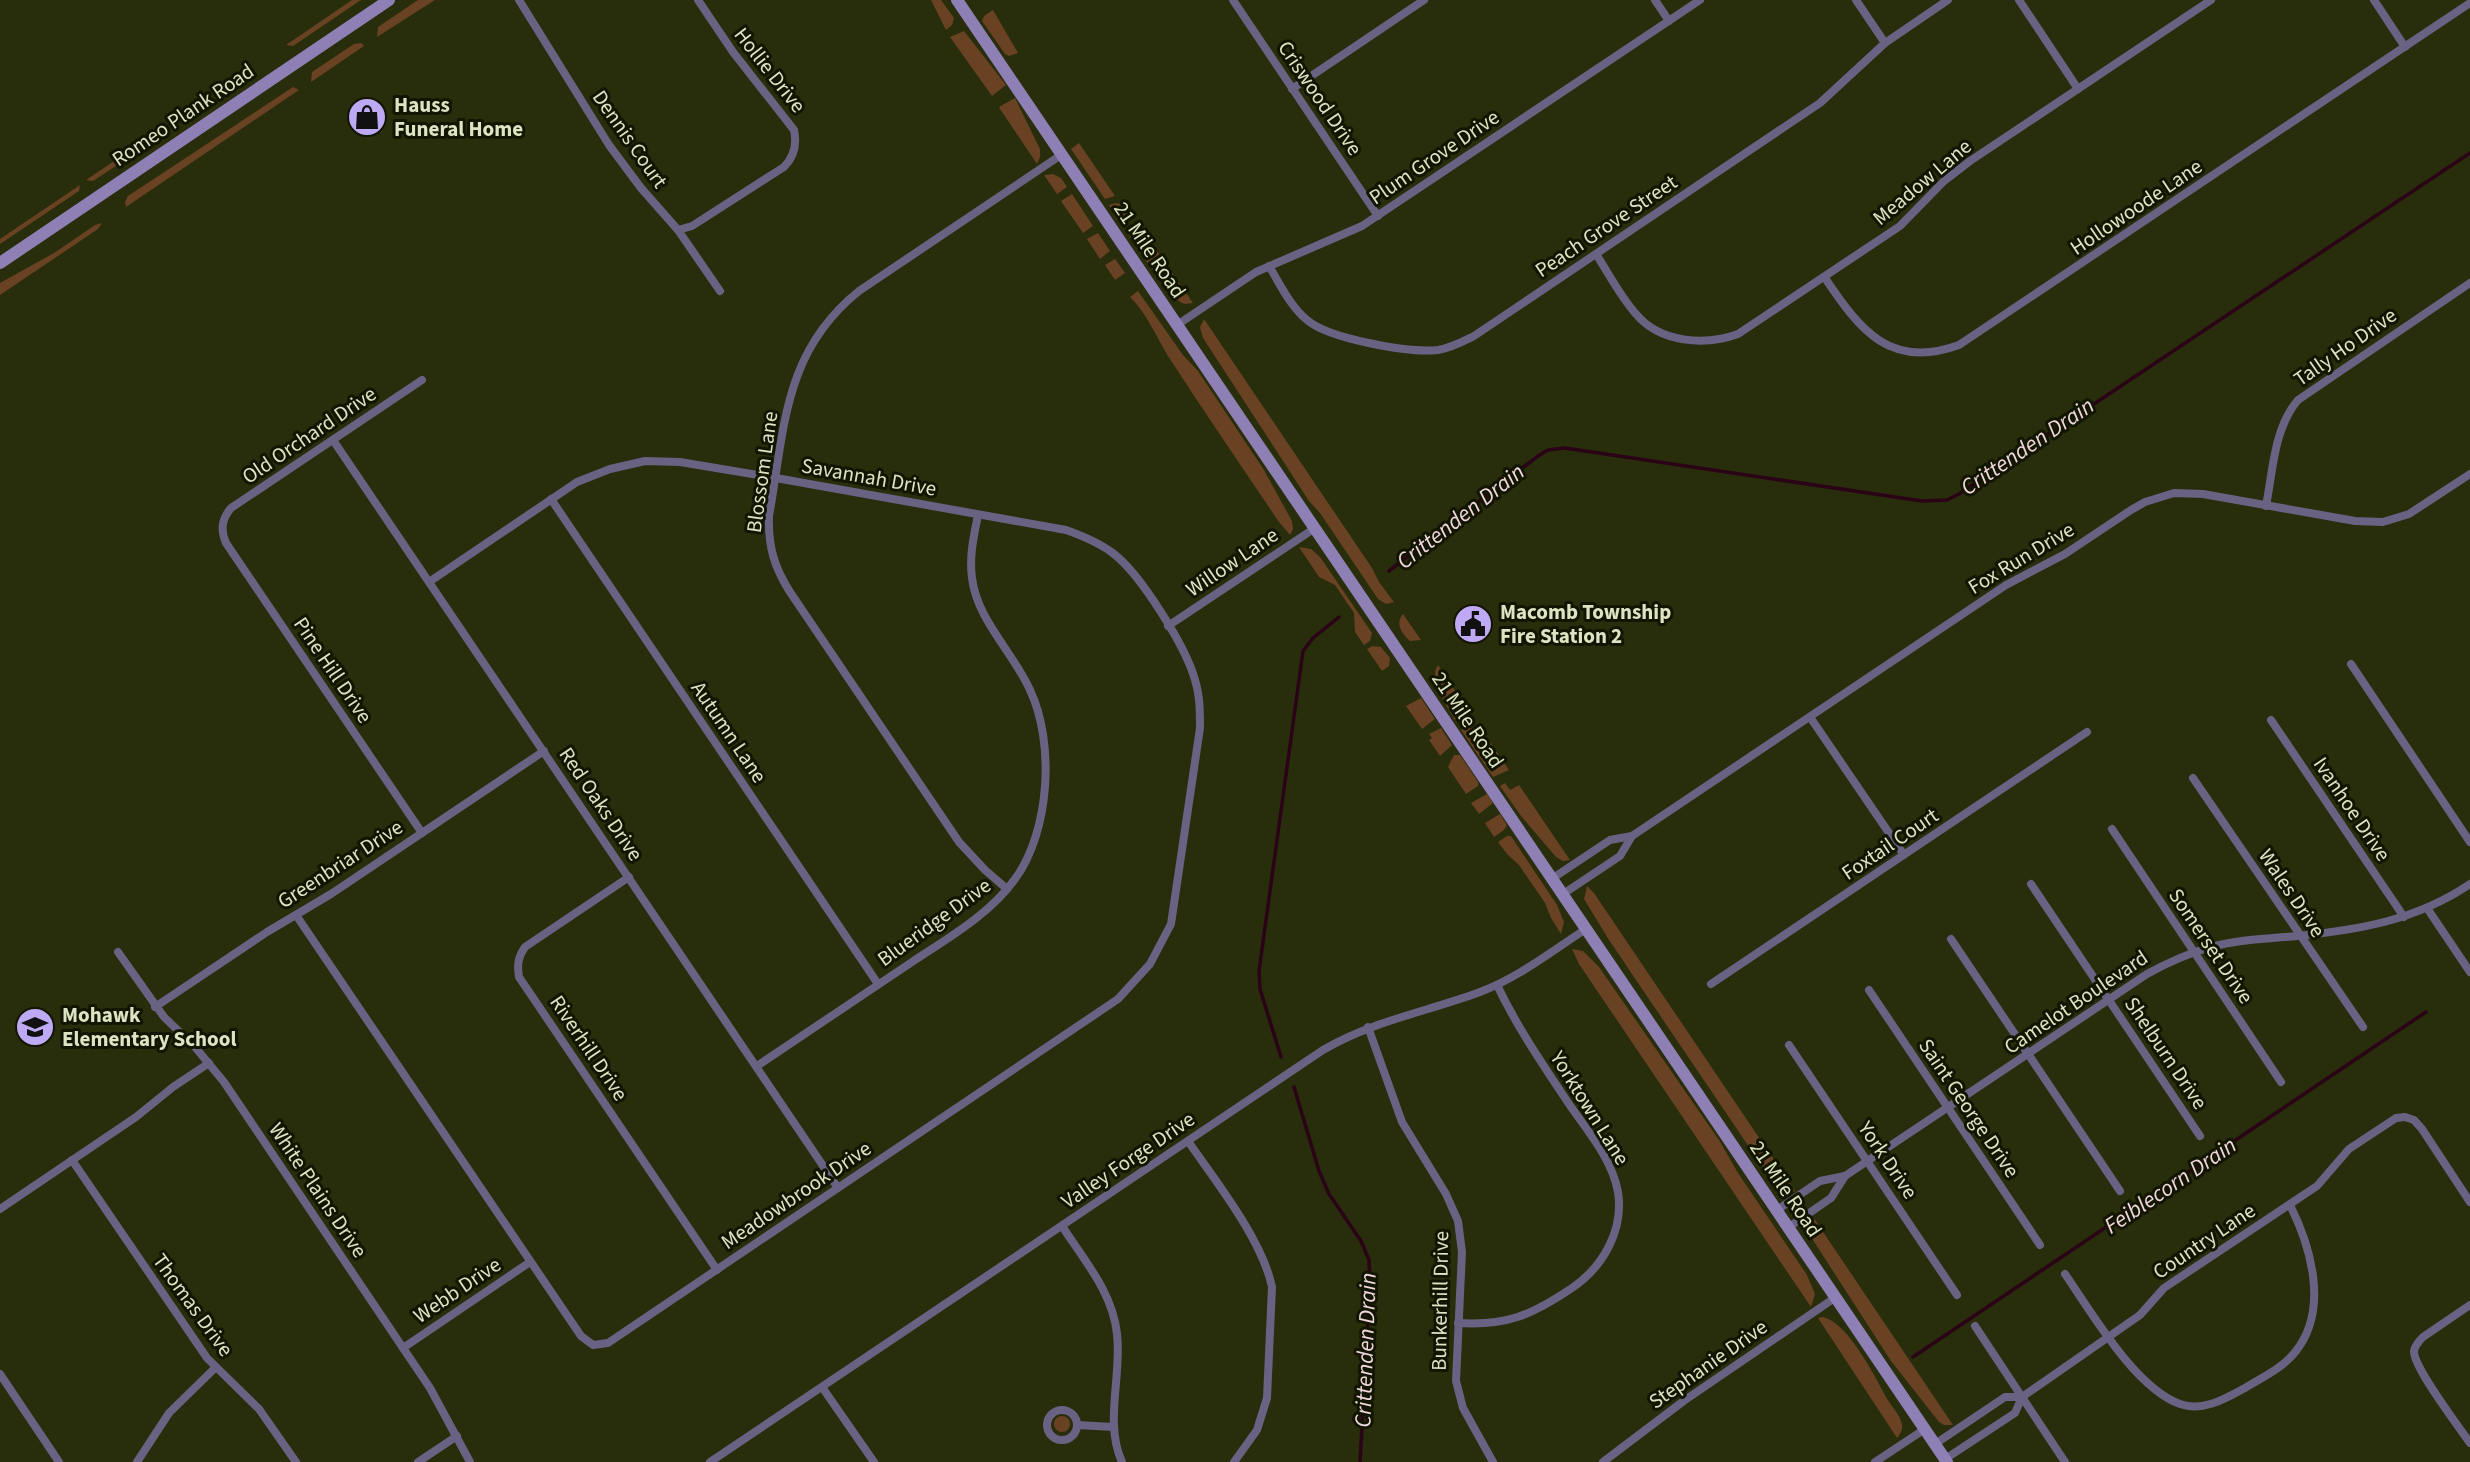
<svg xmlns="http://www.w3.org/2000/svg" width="2470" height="1462" font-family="'Source Sans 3',sans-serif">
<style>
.green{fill:#694123}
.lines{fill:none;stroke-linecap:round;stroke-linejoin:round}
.stream{stroke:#2b0316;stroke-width:3.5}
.street{stroke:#6a6283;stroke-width:8}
.secondary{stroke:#8e80b5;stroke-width:12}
.labels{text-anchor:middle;stroke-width:6;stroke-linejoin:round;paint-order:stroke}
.street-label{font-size:21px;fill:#dde4c3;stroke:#121500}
.poi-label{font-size:21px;font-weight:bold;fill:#dde4c3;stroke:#121500;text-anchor:start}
.water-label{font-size:23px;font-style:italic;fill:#f1d8e0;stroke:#121500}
</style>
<rect width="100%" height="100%" fill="#282d0b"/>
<g class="green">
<path d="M 352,0 L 361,0 L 293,46 L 286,45 Z"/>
<path d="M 418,0 L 435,0 L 377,37 L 378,27 Z"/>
<path d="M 931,0 L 941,0 L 954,18 L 952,25 L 946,30 Z"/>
<path d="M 993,10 L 1018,53 L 1009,56 L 1005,54 L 982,21 L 984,16 Z"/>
<path d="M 964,31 L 1006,85 L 992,96 L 950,37 Z"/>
<path d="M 361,43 L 364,46 L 311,82 L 312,72 L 354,44 Z"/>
<path d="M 293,87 L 299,90 L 126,207 L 125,202 L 128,196 Z"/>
<path d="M 1015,98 L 1040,149 L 1040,157 L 1037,164 L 1000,109 L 999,107 Z"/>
<path d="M 1079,143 L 1115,196 L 1105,199 L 1071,149 Z"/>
<path d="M 126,153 L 125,160 L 93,181 L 86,180 Z"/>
<path d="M 1053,174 L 1061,178 L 1067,187 L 1057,194 L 1044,175 Z"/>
<path d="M 80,185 L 79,191 L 0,244 L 0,239 Z"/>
<path d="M 1072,194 L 1093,226 L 1083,233 L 1061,201 Z"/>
<path d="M 1116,203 L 1120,204 L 1128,215 L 1121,220 L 1117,220 L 1109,205 Z"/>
<path d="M 102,223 L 98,229 L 0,295 L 0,283 L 54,253 L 95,225 Z"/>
<path d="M 1133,223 L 1141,236 L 1155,248 L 1193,303 C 1189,303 1186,305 1182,303 C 1169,297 1135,244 1126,231 Z"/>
<path d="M 1098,233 L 1110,251 L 1100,259 L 1087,239 Z"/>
<path d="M 1115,259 L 1125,273 L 1115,280 L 1105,265 Z"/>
<path d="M 1138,291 L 1183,355 L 1198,371 L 1264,470 L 1292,521 L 1293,529 L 1290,535 L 1279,522 C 1242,467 1204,412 1168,356 C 1156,336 1147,314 1130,297 Z"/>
<path d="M 1204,319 L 1372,568 L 1379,582 L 1394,602 L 1386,604 L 1378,599 L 1320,513 L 1309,501 L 1203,338 L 1200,327 Z"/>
<path d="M 1299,547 L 1311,549 L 1320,557 L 1372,633 L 1370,641 L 1364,645 L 1355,632 L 1354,613 L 1335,585 L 1319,577 Z"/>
<path d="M 1403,614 L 1421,640 L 1410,641 C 1401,633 1395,623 1403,614 Z"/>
<path d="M 1372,646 L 1381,647 L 1390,658 L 1389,666 L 1382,671 L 1367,649 Z"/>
<path d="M 1438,665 L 1470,713 L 1455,720 C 1447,707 1428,678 1438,665 Z"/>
<path d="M 1421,698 L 1435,719 L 1422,729 L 1406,706 Z"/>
<path d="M 1469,723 L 1475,731 L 1480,727 L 1509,770 L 1493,777 L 1461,730 Z"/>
<path d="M 1441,728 L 1452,745 L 1440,756 L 1429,740 L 1432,738 L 1429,734 Z"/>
<path d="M 1454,755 L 1460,755 L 1478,782 L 1478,786 L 1466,794 L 1448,767 Z"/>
<path d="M 1505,783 L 1510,790 L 1519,785 L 1570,860 L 1563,861 L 1556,857 L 1521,816 L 1500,786 Z"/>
<path d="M 1487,794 L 1493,803 L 1479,814 L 1471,803 Z"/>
<path d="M 1500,814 L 1507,825 L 1504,830 L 1494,837 L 1485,823 Z"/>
<path d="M 1507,836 L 1511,836 L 1557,905 L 1564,922 L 1561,934 L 1551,918 L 1545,903 L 1519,865 L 1507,854 L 1498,842 Z"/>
<path d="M 1587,886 L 1594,893 L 1795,1191 C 1782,1196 1776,1185 1768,1175 L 1609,940 L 1584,899 Z"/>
<path d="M 1572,949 L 1583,951 L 1599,967 L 1719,1140 L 1738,1173 L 1807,1275 L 1815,1294 L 1811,1307 L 1579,964 Z"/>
<path d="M 1813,1217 L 1953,1425 L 1944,1425 L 1939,1422 L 1891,1361 L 1811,1237 L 1808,1223 Z"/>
<path d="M 1822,1317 C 1848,1321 1876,1379 1888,1400 C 1892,1407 1900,1415 1902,1424 C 1903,1430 1900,1434 1897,1438 L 1818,1318 Z"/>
<circle cx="1062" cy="1424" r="8"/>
</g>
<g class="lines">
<g class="stream">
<path d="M 1389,571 L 1538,456 L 1548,450 L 1565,448 L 1922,501 L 1947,500 L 1959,494 L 2470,153"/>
<path d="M 1281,1057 L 1260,989 L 1259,971 L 1303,651 L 1313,638 L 1339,617"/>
<path d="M 1294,1087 L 1319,1171 L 1329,1194 L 1361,1241 L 1369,1260 L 1370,1285 L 1360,1462"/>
<path d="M 1913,1357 L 2426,1012"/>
</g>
<g class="street">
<path d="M 519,0 L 609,145 L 641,188 L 678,230 L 720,291"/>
<path d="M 1233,0 L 1378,216"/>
<path d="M 1655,0 L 1669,21"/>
<path d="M 1856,0 L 1885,43"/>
<path d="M 2019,0 L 2078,89"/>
<path d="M 2374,0 L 2405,47"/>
<path d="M 1292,89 L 1424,0"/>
<path d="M 678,230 L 692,226 L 784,167 C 794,157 797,144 794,130 L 733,52 L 698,0"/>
<path d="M 1596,254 C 1609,274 1620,296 1636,314 C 1660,343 1705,346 1738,334 L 1900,226 L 1944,181 L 1970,161 L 2211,0"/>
<path d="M 1269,266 C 1280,284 1290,306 1307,320 C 1329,339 1409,353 1438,350 C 1451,348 1462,342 1474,336 L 1820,103 L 1885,43 L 1948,0"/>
<path d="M 1825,278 C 1860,330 1890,370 1959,345 L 2470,3"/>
<path d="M 1177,325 L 1256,272 L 1362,226 L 1700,0"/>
<path d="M 333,440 L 838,1188"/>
<path d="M 551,499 L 878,984"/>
<path d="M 2266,506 C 2273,470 2274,428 2298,400 L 2470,283"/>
<path d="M 1168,626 L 1315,528"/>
<path d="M 2351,664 L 2470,842"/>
<path d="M 1810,717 L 1904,855"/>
<path d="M 2271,720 L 2404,917"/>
<path d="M 2193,778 L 2363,1027"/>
<path d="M 2112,829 L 2281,1082"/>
<path d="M 422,833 L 226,543 C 220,529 222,519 231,508 L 422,380"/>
<path d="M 629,877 L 525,947 C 518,957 517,965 519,977 L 717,1270"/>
<path d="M 1553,878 L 1610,840 L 1632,836 L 2006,585 L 2065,554 L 2131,510 L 2145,502 L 2174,493 L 2203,494 L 2355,521 L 2383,522 L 2409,514 L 2470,474"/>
<path d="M 2031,884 L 2200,1136"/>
<path d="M 1007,889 L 985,870 L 959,842 L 790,592 C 774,567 768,546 769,516 C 785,428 783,352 859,291 L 1061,155"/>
<path d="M 1563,894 L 1620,856 L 1632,836"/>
<path d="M 2427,908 L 2470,972"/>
<path d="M 296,915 L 581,1336 L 593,1345 L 608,1343 L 1118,999 L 1150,964 L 1171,924 L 1200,728 C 1200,712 1200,696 1195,680 C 1186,647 1141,575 1114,554 C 1100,543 1083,536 1066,530 L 776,478 L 680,462 L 645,461 L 610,469 L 577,482 L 429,582"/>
<path d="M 1951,939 L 2120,1191"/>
<path d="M 118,952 L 164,1017 L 195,1047 L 224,1082 L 430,1388 L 470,1462"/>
<path d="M 1711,984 L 2087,732"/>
<path d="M 1869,990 L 2040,1245"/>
<path d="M 155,1007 L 267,932 L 331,894 L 544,751"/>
<path d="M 1368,1027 L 1402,1122 L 1446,1194 L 1458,1221 L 1462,1252 L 1456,1381 L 1463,1408 L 1493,1462"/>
<path d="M 1789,1045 L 1957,1295"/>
<path d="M 757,1066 C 809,1031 860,997 912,962 C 948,938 989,915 1015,879 C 1050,831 1055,743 1030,690 C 1013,652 977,620 972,578 C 969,556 974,535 978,515"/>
<path d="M 1188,1141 C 1216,1182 1262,1239 1272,1287 L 1267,1398 L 1257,1430 L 1234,1462"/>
<path d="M 72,1160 L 207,1358 L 259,1409 L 296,1462"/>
<path d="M 0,1209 L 136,1117 L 173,1087 L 209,1063"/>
<path d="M 1777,1210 L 1820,1181 L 1845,1176 L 2147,974 C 2167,963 2189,953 2211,947 C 2239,939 2268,939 2297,936 C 2359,930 2417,920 2470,884"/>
<path d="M 1062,1226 C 1084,1260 1113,1293 1117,1334 C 1122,1376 1104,1423 1122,1462"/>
<path d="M 1789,1227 L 1831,1198 L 1845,1176"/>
<path d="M 2065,1274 C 2092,1313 2135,1388 2180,1404 C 2203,1412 2225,1399 2245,1388 C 2263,1377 2283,1368 2296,1351 C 2329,1309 2311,1247 2290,1205"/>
<path d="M 2470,1305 L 2423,1337 C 2419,1341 2415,1345 2414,1351 C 2413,1367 2459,1427 2470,1443"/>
<path d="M 1458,1323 C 1507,1326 1532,1315 1572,1288 C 1603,1267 1624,1230 1618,1192 C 1612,1159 1587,1130 1569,1104 C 1543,1065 1517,1027 1497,985"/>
<path d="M 1975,1326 L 2065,1462"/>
<path d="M 403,1348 L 530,1262"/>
<path d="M 0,1374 L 59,1462"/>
<path d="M 822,1387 L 874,1462"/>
<circle cx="1062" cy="1425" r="15"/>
<path d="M 1077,1425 L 1114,1427"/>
<path d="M 1935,1444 L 2005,1397 L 2022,1397"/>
<path d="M 1945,1459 L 2015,1413 L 2022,1397 L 2140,1315 L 2164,1288 L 2317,1186 L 2349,1149 L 2396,1118 L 2405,1117 L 2414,1120 L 2422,1129 L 2470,1202"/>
<path d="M 137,1462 L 169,1413 L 215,1368"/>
<path d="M 418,1462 L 457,1436"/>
<path d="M 710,1462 L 1323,1050 C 1372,1021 1426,1012 1480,992 C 1518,978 1552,951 1586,929"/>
<path d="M 1603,1462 L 1685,1400 L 1836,1297"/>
<path d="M 1875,1462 L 1925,1429"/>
</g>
<g class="secondary">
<path d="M 957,0 L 1947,1462"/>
<path d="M 0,263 L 389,0"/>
</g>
</g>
<defs>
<symbol id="shop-disc" viewBox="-11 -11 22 22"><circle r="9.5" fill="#bea9f5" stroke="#121500"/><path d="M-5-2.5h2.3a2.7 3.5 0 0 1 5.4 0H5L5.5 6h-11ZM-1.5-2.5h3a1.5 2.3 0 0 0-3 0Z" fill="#111"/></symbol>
<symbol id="civic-disc" viewBox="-11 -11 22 22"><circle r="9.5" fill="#bea9f5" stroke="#121500"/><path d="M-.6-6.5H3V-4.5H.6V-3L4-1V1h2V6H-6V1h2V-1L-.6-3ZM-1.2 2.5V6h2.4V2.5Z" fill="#111"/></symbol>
<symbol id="school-disc" viewBox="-11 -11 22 22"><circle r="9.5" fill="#bea9f5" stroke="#121500"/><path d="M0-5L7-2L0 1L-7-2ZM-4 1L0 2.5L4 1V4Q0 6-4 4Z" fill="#111"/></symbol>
</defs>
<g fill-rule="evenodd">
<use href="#shop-disc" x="345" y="95" width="44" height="44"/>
<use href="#civic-disc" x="1451" y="602" width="44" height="44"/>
<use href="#school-disc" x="13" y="1005" width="44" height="44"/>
</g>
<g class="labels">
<g class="street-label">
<text transform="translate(770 70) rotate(52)" y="7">Hollie Drive</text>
<text transform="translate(1320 98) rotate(56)" y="7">Criswood Drive</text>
<text transform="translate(183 115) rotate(-34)" y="7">Romeo Plank Road</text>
<text transform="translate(630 139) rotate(55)" y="7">Dennis Court</text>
<text transform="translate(1434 157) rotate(-34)" y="7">Plum Grove Drive</text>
<text transform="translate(1922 182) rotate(-40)" y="7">Meadow Lane</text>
<text transform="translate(2136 207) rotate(-34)" y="7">Hollowoode Lane</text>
<text transform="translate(1606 226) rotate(-34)" y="7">Peach Grove Street</text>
<text transform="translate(1150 250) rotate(56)" y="7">21 Mile Road</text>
<text transform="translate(2345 347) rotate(-35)" y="7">Tally Ho Drive</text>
<text transform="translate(309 435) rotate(-34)" y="7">Old Orchard Drive</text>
<text transform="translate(762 472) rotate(-82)" y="7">Blossom Lane</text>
<text transform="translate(869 477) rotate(10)" y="7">Savannah Drive</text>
<text transform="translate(2021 558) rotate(-31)" y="7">Fox Run Drive</text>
<text transform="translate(1232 562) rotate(-34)" y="7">Willow Lane</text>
<text transform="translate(333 670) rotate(56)" y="7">Pine Hill Drive</text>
<text transform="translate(1468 720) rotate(56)" y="7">21 Mile Road</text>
<text transform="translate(729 732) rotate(56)" y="7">Autumn Lane</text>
<text transform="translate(601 804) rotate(56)" y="7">Red Oaks Drive</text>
<text transform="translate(2352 809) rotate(56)" y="7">Ivanhoe Drive</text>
<text transform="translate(1890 844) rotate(-34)" y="7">Foxtail Court</text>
<text transform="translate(340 864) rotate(-33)" y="7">Greenbriar Drive</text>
<text transform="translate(2292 893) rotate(56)" y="7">Wales Drive</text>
<text transform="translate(934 922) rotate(-36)" y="7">Blueridge Drive</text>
<text transform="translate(2211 946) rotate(56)" y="7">Somerset Drive</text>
<text transform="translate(2076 1002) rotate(-34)" y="7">Camelot Boulevard</text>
<text transform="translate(589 1048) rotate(56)" y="7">Riverhill Drive</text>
<text transform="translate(2166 1053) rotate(56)" y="7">Shelburn Drive</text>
<text transform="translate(1590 1108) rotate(58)" y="7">Yorktown Lane</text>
<text transform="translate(1969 1108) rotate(56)" y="7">Saint George Drive</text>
<text transform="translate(1128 1160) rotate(-34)" y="7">Valley Forge Drive</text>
<text transform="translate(1888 1160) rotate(56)" y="7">York Drive</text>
<text transform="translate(1786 1189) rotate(56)" y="7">21 Mile Road</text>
<text transform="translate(318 1190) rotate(56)" y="7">White Plains Drive</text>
<text transform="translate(796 1195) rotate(-34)" y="7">Meadowbrook Drive</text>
<text transform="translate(2204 1241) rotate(-34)" y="7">Country Lane</text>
<text transform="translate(457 1290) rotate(-34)" y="7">Webb Drive</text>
<text transform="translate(1440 1301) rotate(-89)" y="7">Bunkerhill Drive</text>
<text transform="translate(193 1305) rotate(54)" y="7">Thomas Drive</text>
<text transform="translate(1708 1364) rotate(-35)" y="7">Stephanie Drive</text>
</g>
<g class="poi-label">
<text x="394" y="112">Hauss<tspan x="394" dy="24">Funeral Home</tspan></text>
<text x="1500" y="619">Macomb Township<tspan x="1500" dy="24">Fire Station 2</tspan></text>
<text x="62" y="1022">Mohawk<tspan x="62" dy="24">Elementary School</tspan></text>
</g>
<g class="water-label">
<text transform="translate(2027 446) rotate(-34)" y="8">Crittenden Drain</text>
<text transform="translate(1460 516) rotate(-38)" y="8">Crittenden Drain</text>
<text transform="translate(2170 1185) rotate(-34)" y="8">Feiblecorn Drain</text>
<text transform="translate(1365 1350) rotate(-88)" y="8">Crittenden Drain</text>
</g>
</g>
</svg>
